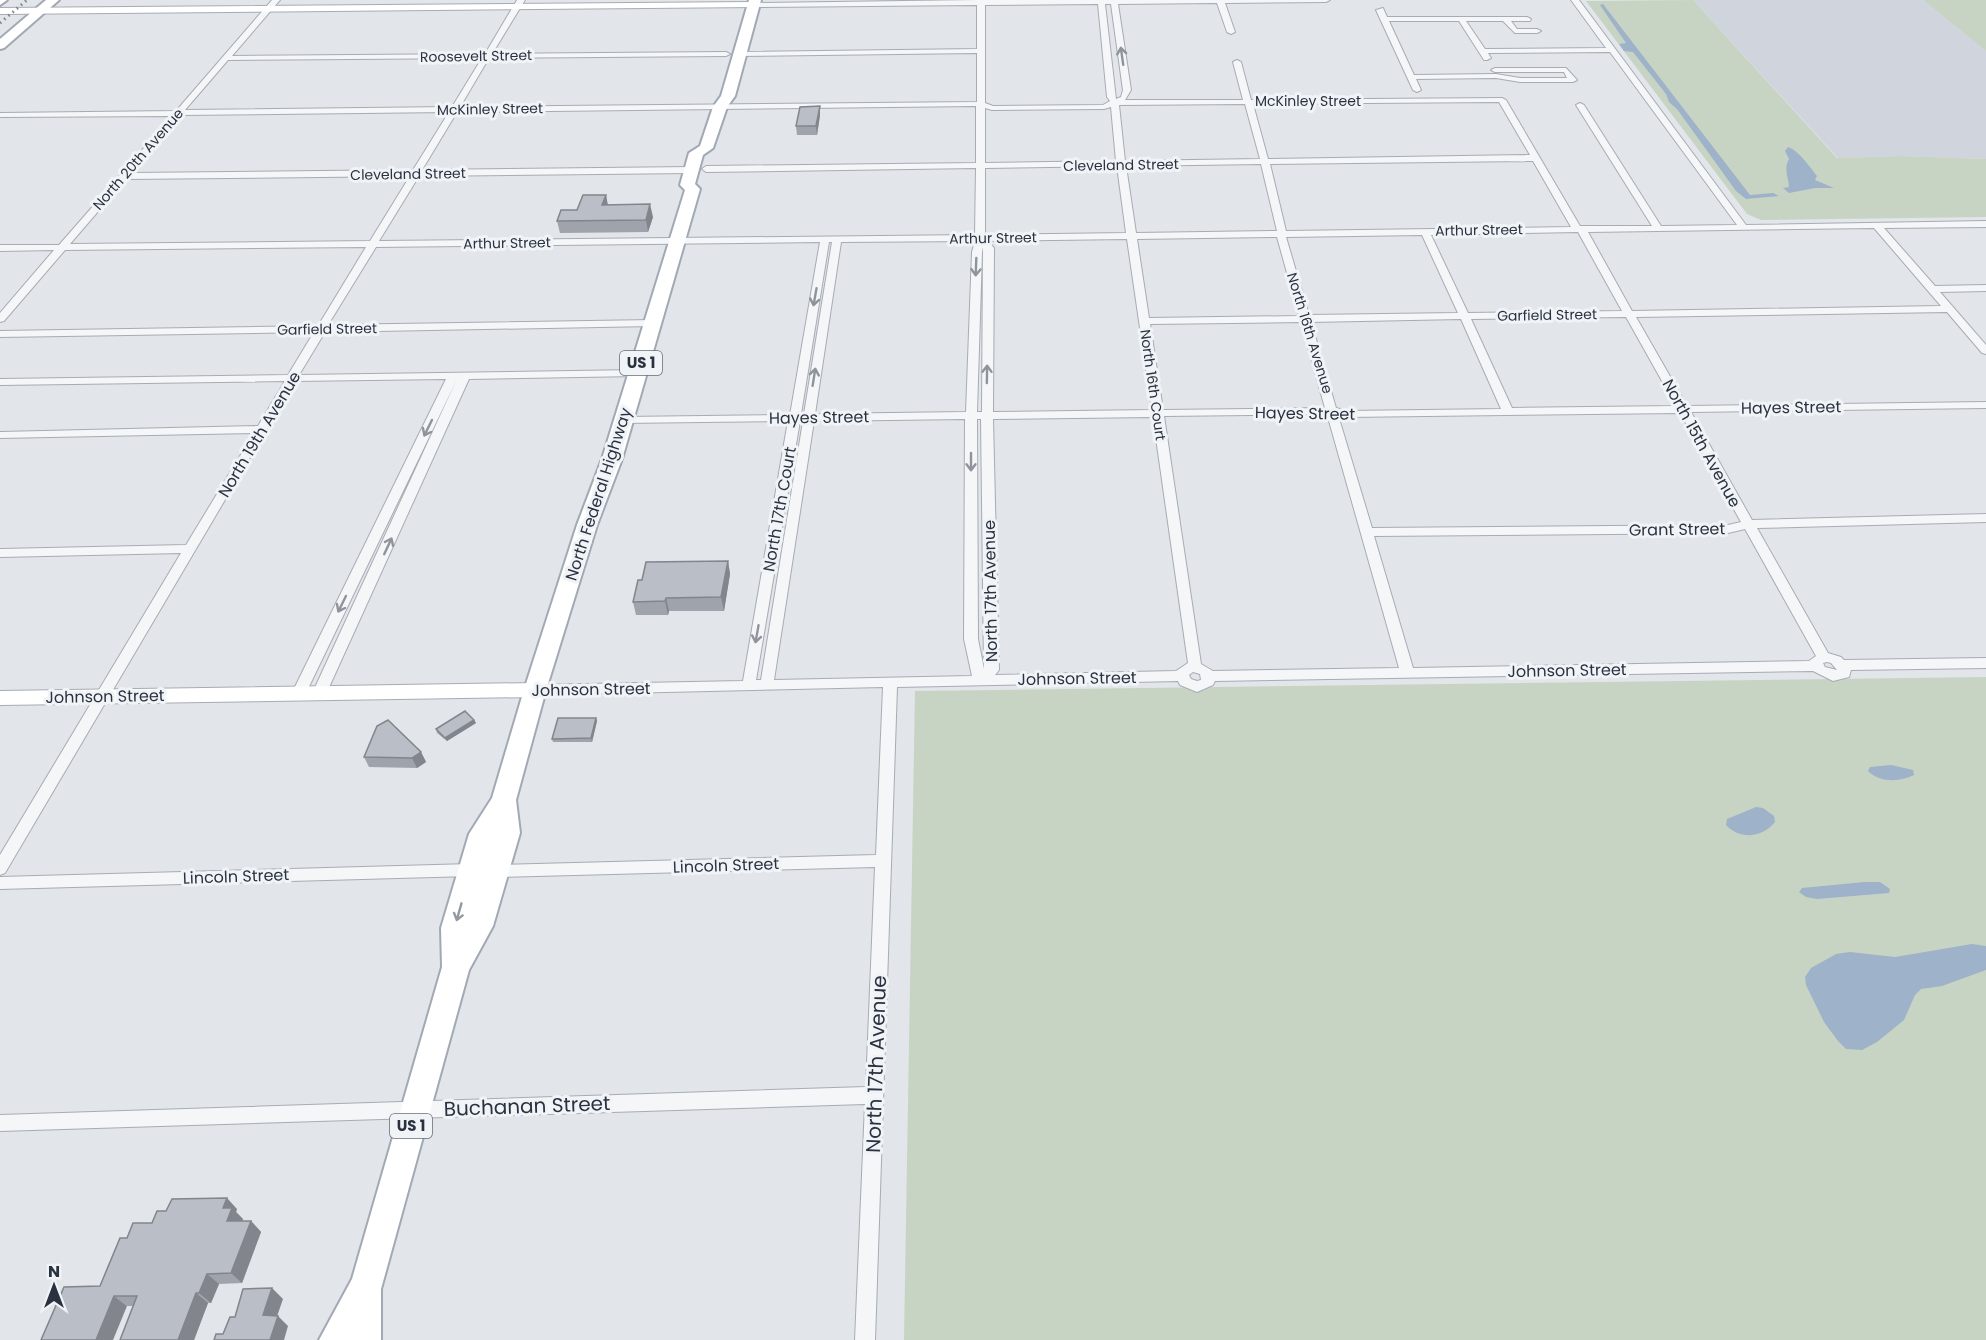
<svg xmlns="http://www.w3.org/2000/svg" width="1986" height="1340" font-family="Poppins,sans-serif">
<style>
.built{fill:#d0d4dc}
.green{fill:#c7d4c3}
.water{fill:#9eb2c9}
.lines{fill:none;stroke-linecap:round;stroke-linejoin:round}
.street-casing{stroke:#a7acb4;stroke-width:2}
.secondary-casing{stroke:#a7acb4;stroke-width:2}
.primary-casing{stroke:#a1a9b5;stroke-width:4}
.street{fill:#f4f6f8;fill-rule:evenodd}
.secondary{fill:#fff;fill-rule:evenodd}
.primary{fill:#fff;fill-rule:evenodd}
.rail{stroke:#7b8493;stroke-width:3;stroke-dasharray:1.5 4;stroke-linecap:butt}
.wall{fill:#9fa3ab}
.shaded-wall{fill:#82858b}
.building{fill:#b9bec7;stroke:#82858b;stroke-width:1.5}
.oneway{stroke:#8f949c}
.oneway2{stroke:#9498a0}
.labels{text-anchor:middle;stroke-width:6;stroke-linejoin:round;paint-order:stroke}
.far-street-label{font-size:14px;fill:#2a3241;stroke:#f1f4f7}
.shield{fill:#f1f4f7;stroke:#666c78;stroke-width:1.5}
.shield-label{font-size:15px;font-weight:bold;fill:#2a3241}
.street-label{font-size:16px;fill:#2a3241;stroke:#f1f4f7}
.near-street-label{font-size:20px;fill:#2a3241;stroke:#f1f4f7}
</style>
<rect width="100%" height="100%" fill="#e2e5ea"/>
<path class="built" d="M 1693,0 L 1923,0 L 1986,51 L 1986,159 L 1900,156 L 1838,158 Z"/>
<g class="green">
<path d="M 1693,0 L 1837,158 L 1900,156 L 1986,159 L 1986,217 L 1761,220 L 1747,214 L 1586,1 Z"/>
<path d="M 1923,0 L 1986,0 L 1986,51 Z"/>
<path d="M 1986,677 L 1986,1340 L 904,1340 L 915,691 Z"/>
</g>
<g class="water">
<path d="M 1603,4 L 1750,195 L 1773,193 L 1779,196 L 1746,199 L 1736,191 L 1677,109 L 1669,102 L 1666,94 L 1633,52 L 1624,51 L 1619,44 L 1626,43 L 1600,5 Z"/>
<path d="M 1788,147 C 1798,150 1810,167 1817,176 L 1815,180 L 1834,188 L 1815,188 L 1789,193 L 1783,188 L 1789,187 C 1789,178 1783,169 1789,159 L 1785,151 Z"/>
<path d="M 1891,765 L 1913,770 L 1914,775 C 1900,782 1880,783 1868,771 L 1870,767 Z"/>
<path d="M 1756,807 L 1763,808 L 1774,816 L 1775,822 C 1762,838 1740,840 1726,825 L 1727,819 Z"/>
<path d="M 1864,882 L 1880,882 L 1890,889 L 1889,893 L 1817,899 L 1806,897 L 1799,892 L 1802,888 Z"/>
<path d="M 1972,944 L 1986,946 L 1986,970 L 1942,986 L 1921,989 L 1915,995 L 1904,1020 L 1877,1042 L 1862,1050 L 1846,1049 L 1838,1041 L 1824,1022 L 1806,985 L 1805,977 L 1811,968 L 1836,954 L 1850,952 L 1895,957 Z"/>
</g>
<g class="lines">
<defs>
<g id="street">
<path d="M 272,0 L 280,0 L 232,56 L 485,54 L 517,0 L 525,0 L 492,54 L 726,52 L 730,54 L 726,56 L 489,58 L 460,107 L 977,102 L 977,53 L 740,56 L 736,54 L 740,52 L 977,49 L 977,5 L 750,7 L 750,3 L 753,3 L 977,0 L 1330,0 L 1326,2 L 1225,3 L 1235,32 L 1231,34 L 1227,32 L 1217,3 L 1118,4 L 1131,90 L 1125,100 L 1243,100 L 1233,62 L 1237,60 L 1241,62 L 1251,100 L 1502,98 L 1506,100 L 1580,226 L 1652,226 L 1576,105 L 1580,103 L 1584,105 L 1661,226 L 1737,225 L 1610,52 L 1488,53 L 1491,58 L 1487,60 L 1484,60 L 1459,21 L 1389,21 L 1414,75 L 1496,74 L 1520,78 L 1567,78 L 1564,72 L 1495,72 L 1491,70 L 1495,68 L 1566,68 L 1577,80 L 1573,82 L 1520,82 L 1496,78 L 1416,79 L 1421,90 L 1417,92 L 1413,90 L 1376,10 L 1383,8 L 1387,17 L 1527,17 L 1531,19 L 1530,21 L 1511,21 L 1517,29 L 1537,29 L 1541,31 L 1537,33 L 1515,33 L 1503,21 L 1466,21 L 1485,49 L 1606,48 L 1571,0 L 1579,0 L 1746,225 L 1986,221 L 1986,227 L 1884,228 L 1935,286 L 1986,285 L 1986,291 L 1940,292 L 1986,345 L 1986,354 L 1982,353 L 1947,312 L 1636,317 L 1687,406 L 1986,402 L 1986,408 L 1691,412 L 1752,520 L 1986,514 L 1986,522 L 1757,528 L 1828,653 L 1841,657 L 1844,660 L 1986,658 L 1986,668 L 1851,670 L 1849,677 L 1833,681 L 1813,671 L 1215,681 L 1213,685 L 1197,692 L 1180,685 L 1178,681 L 897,687 L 875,1340 L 855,1340 L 865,1104 L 0,1131 L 0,1115 L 866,1087 L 875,867 L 496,877 L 491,875 L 488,871 L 491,867 L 496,865 L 876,855 L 883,687 L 535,695 L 528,690 L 535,685 L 743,681 L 788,421 L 624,423 L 618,420 L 624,417 L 790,415 L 820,242 L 376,247 L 328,325 L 653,320 L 658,323 L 653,326 L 325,332 L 299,375 L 638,370 L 643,373 L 638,376 L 469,379 L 326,694 L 319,699 L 314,698 L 312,694 L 457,379 L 305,695 L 298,700 L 291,695 L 446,379 L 295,381 L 5,873 L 0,875 L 0,855 L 181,553 L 0,557 L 0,549 L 186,545 L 254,433 L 0,438 L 0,432 L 258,426 L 285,381 L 0,385 L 0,379 L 288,375 L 314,332 L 0,337 L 0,331 L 318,326 L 366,247 L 65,250 L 4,321 L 0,322 L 0,313 L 54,250 L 0,251 L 0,245 L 59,245 L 172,116 L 0,117 L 0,113 L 176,111 ZM 1098,4 L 1107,97 L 1110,101 L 1103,105 L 993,106 L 985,103 L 985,5 ZM 1105,4 L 1111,4 L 1123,90 L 1121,97 L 1116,99 ZM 482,58 L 452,107 L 185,110 L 228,60 ZM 1499,102 L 1530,155 L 1268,159 L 1253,104 ZM 1245,104 L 1260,159 L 1125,161 L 1119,105 ZM 976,106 L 976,163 L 706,166 L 702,169 L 706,172 L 976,168 L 975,235 L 379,241 L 419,176 L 691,173 L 695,170 L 691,167 L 422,170 L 457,112 ZM 1111,107 L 1116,161 L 985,163 L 985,108 L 992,110 L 1104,109 ZM 449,112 L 413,170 L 131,173 L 181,115 ZM 1533,161 L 1571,227 L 1286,231 L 1270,164 ZM 1261,164 L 1277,231 L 1136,233 L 1126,166 ZM 1117,166 L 1126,233 L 985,235 L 985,168 ZM 410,176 L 370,241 L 70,244 L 126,179 ZM 1874,228 L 1941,306 L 1632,311 L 1588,232 ZM 1578,232 L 1622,311 L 1468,313 L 1431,235 ZM 1422,235 L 1458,313 L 1309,315 L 1286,237 ZM 1277,237 L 1299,316 L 1149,318 L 1137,239 ZM 1127,239 L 1152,410 L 993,412 L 994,248 L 988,241 ZM 975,241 L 972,252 L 966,412 L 815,414 L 841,242 ZM 829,242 L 832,242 L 804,414 L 801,414 ZM 983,247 L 982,412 L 977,412 L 982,252 ZM 1626,317 L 1676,406 L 1512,408 L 1471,319 ZM 1461,319 L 1501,409 L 1347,411 L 1336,408 L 1311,322 ZM 1301,322 L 1325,408 L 1163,410 L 1150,324 ZM 1680,413 L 1741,522 L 1728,525 L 1372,528 L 1338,415 L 1347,417 ZM 1327,414 L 1399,668 L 1213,671 L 1201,664 L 1164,416 ZM 1153,417 L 1188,663 L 1176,671 L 995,675 L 999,670 L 993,419 ZM 965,419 L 964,639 L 972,676 L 774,680 L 814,421 ZM 977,419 L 981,419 L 984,669 L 978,639 ZM 800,421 L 803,421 L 761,680 L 756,680 ZM 1745,529 L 1816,656 L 1809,661 L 1413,668 L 1374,536 L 1728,533 ZM 1827,662 L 1831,663 L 1837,670 L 1825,667 L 1823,663 ZM 1193,672 L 1200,674 L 1201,680 L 1197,681 L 1191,679 L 1189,675 Z"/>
<path d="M 471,864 L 476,866 L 479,870 L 476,874 L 471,876 L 0,889 L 0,877 Z"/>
</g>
<g id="secondary">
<path d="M 753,2 L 757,3 L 757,7 L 0,14 L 0,8 Z"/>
<path d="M 535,683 L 542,685 L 545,690 L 542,695 L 535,697 L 0,705 L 0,691 Z"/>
</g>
<g id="primary">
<path d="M 0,0 L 7,0 L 0,5 Z"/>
<path d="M 46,0 L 59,0 L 4,48 L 0,49 L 0,39 Z"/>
<path d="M 749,0 L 761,0 L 735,96 L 727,107 L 713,148 L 703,155 L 695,184 L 700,189 L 622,459 L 597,525 L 546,690 L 516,800 L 520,833 L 493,926 L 469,970 L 381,1289 L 381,1340 L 319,1340 L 352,1279 L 442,967 L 441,928 L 469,834 L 492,798 L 524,690 L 577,525 L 602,459 L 685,190 L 680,185 L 689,153 L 700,146 L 713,107 L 721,96 Z"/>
</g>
</defs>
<use href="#street" class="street-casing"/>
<use href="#secondary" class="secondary-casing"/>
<use href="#primary" class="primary-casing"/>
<use href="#street" class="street"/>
<use href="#secondary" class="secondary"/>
<use href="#primary" class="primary"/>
<path class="rail" d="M 0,23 L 27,0"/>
</g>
<g class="wall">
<path d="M 820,106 L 820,115 L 817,135 L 797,135 L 796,126 Z"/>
<path d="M 606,195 L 608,205 L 653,217 L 648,232 L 560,233 L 557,221 Z"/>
<path d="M 728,561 L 730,574 L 724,611 L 669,611 L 668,615 L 636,615 L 633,602 L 642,580 Z"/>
<path d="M 596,718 L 597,721 L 592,742 L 553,742 L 552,739 Z"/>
<path d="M 474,720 L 476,723 L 447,741 L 437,733 L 436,729 Z"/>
<path d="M 421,752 L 426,762 L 417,768 L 369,767 L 364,757 Z"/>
<path d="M 237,1209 L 236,1212 L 243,1219 L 242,1221 L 251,1221 L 261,1232 L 242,1283 L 219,1284 L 211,1303 L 208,1303 L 194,1340 L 120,1340 L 133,1306 L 127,1306 L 100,1286 L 127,1238 L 152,1223 Z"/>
</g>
<g class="shaded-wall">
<path d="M 820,106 L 820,115 L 817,135 L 816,126 Z"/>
<path d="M 606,195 L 608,207 L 602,205 Z"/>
<path d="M 650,204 L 653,217 L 648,232 L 646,220 Z"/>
<path d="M 728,561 L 730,574 L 724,611 L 721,597 Z"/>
<path d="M 666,598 L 669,611 L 668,615 L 665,601 Z"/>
<path d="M 596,718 L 597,721 L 592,742 L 591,738 Z"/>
<path d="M 474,720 L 476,723 L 447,741 L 445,738 Z"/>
<path d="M 421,752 L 426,762 L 417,768 L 412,758 Z"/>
<path d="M 227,1198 L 237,1209 L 236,1212 L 243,1219 L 238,1232 L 227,1221 L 223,1208 Z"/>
<path d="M 251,1221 L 261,1232 L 242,1283 L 231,1273 Z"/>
<path d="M 207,1274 L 219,1284 L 211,1303 L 199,1293 Z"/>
<path d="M 272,1288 L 283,1299 L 274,1325 L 263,1315 Z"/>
<path d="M 196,1293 L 208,1303 L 194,1340 L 178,1340 Z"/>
<path d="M 114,1296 L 127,1306 L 113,1340 L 96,1340 Z"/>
<path d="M 278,1316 L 288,1326 L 284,1340 L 270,1340 Z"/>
</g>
<g class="building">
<path d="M 820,106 L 816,126 L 796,126 L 800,107 Z"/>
<path d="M 583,195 L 606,195 L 602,205 L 650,204 L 646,220 L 557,221 L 561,210 L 577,210 Z"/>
<path d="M 728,561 L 721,597 L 666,598 L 665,601 L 633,602 L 638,580 L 642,580 L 646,562 Z"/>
<path d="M 465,711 L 474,720 L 445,738 L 436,729 Z"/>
<path d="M 558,718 L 596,718 L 591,738 L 552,739 Z"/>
<path d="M 388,720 L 421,752 L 412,758 L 364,757 L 377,726 Z"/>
<path d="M 227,1198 L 223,1208 L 232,1208 L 227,1221 L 251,1221 L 231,1273 L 207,1274 L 199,1293 L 196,1293 L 178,1340 L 120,1340 L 137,1296 L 114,1296 L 96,1340 L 41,1340 L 64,1287 L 100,1286 L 120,1238 L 127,1238 L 133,1223 L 152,1223 L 157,1211 L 166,1211 L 172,1199 Z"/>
<path d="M 272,1288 L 263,1315 L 278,1316 L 270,1340 L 214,1340 L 216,1334 L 223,1334 L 230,1317 L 235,1317 L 243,1289 Z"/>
</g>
<defs><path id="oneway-shaft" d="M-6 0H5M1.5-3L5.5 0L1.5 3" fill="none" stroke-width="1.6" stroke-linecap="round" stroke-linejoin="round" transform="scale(1.5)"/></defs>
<g class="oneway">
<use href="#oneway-shaft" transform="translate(1122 56) rotate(-98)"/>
<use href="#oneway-shaft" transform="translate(976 267) rotate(92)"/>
<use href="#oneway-shaft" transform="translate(815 297) rotate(100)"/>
<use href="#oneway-shaft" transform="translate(987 374) rotate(-89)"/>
<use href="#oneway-shaft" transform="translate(814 377) rotate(-81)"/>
<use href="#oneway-shaft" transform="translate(428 428) rotate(116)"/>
<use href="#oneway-shaft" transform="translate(971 462) rotate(90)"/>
<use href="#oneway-shaft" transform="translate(388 546) rotate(-65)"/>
<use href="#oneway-shaft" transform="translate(342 604) rotate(116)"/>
<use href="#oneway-shaft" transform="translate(757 634) rotate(100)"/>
</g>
<use class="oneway2" href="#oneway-shaft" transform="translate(459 912) rotate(106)"/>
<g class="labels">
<g class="far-street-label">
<text transform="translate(476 56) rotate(-1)" y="5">Roosevelt Street</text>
<text x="1308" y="106">McKinley Street</text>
<text transform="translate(490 109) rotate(-1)" y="5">McKinley Street</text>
<text transform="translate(138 159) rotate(-49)" y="5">North 20th Avenue</text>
<text transform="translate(1121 165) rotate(-1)" y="5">Cleveland Street</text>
<text transform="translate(408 174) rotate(-1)" y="5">Cleveland Street</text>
<text transform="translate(1479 230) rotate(-1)" y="5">Arthur Street</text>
<text transform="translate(993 238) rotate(-1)" y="5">Arthur Street</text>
<text transform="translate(507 243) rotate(-1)" y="5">Arthur Street</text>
<text transform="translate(1547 315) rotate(-1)" y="5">Garfield Street</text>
<text transform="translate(327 329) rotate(-1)" y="5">Garfield Street</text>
<text transform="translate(1310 333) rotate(73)" y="5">North 16th Avenue</text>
<text transform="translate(1153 385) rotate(82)" y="5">North 16th Court</text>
</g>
<g class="shield">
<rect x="620" y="351" width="42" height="24" rx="4.5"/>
<rect x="390" y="1114" width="42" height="24" rx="4.5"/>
</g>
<g class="shield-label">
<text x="641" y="368">US 1</text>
<text x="411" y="1131">US 1</text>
</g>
<g class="street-label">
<text transform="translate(1791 407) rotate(-1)" y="6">Hayes Street</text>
<text transform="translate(1305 413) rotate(1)" y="6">Hayes Street</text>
<text transform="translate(819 417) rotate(-1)" y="6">Hayes Street</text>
<text transform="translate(259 434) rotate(-59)" y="6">North 19th Avenue</text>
<text transform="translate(1702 443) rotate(61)" y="6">North 15th Avenue</text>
<text transform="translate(598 494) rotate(-72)" y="6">North Federal Highway</text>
<text transform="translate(779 509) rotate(-80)" y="6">North 17th Court</text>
<text transform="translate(1677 529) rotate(-1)" y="6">Grant Street</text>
<text transform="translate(990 591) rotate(-91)" y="6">North 17th Avenue</text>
<text transform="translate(1567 670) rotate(-1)" y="6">Johnson Street</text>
<text transform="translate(1077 678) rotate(-1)" y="6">Johnson Street</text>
<text transform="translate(591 689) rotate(-1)" y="6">Johnson Street</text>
<text transform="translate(105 696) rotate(-1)" y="6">Johnson Street</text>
<text transform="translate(726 865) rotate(-2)" y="6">Lincoln Street</text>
<text transform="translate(236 876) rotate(-2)" y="6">Lincoln Street</text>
</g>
<g class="near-street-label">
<text transform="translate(876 1064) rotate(-88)" y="7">North 17th Avenue</text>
<text transform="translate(527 1106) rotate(-2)" y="7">Buchanan Street</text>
</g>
</g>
<g transform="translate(54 1286)" stroke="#f1f4f7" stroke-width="4.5" paint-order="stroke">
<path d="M0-4.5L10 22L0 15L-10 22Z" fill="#2a3241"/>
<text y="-9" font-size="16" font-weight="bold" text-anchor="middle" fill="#2a3241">N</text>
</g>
</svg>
